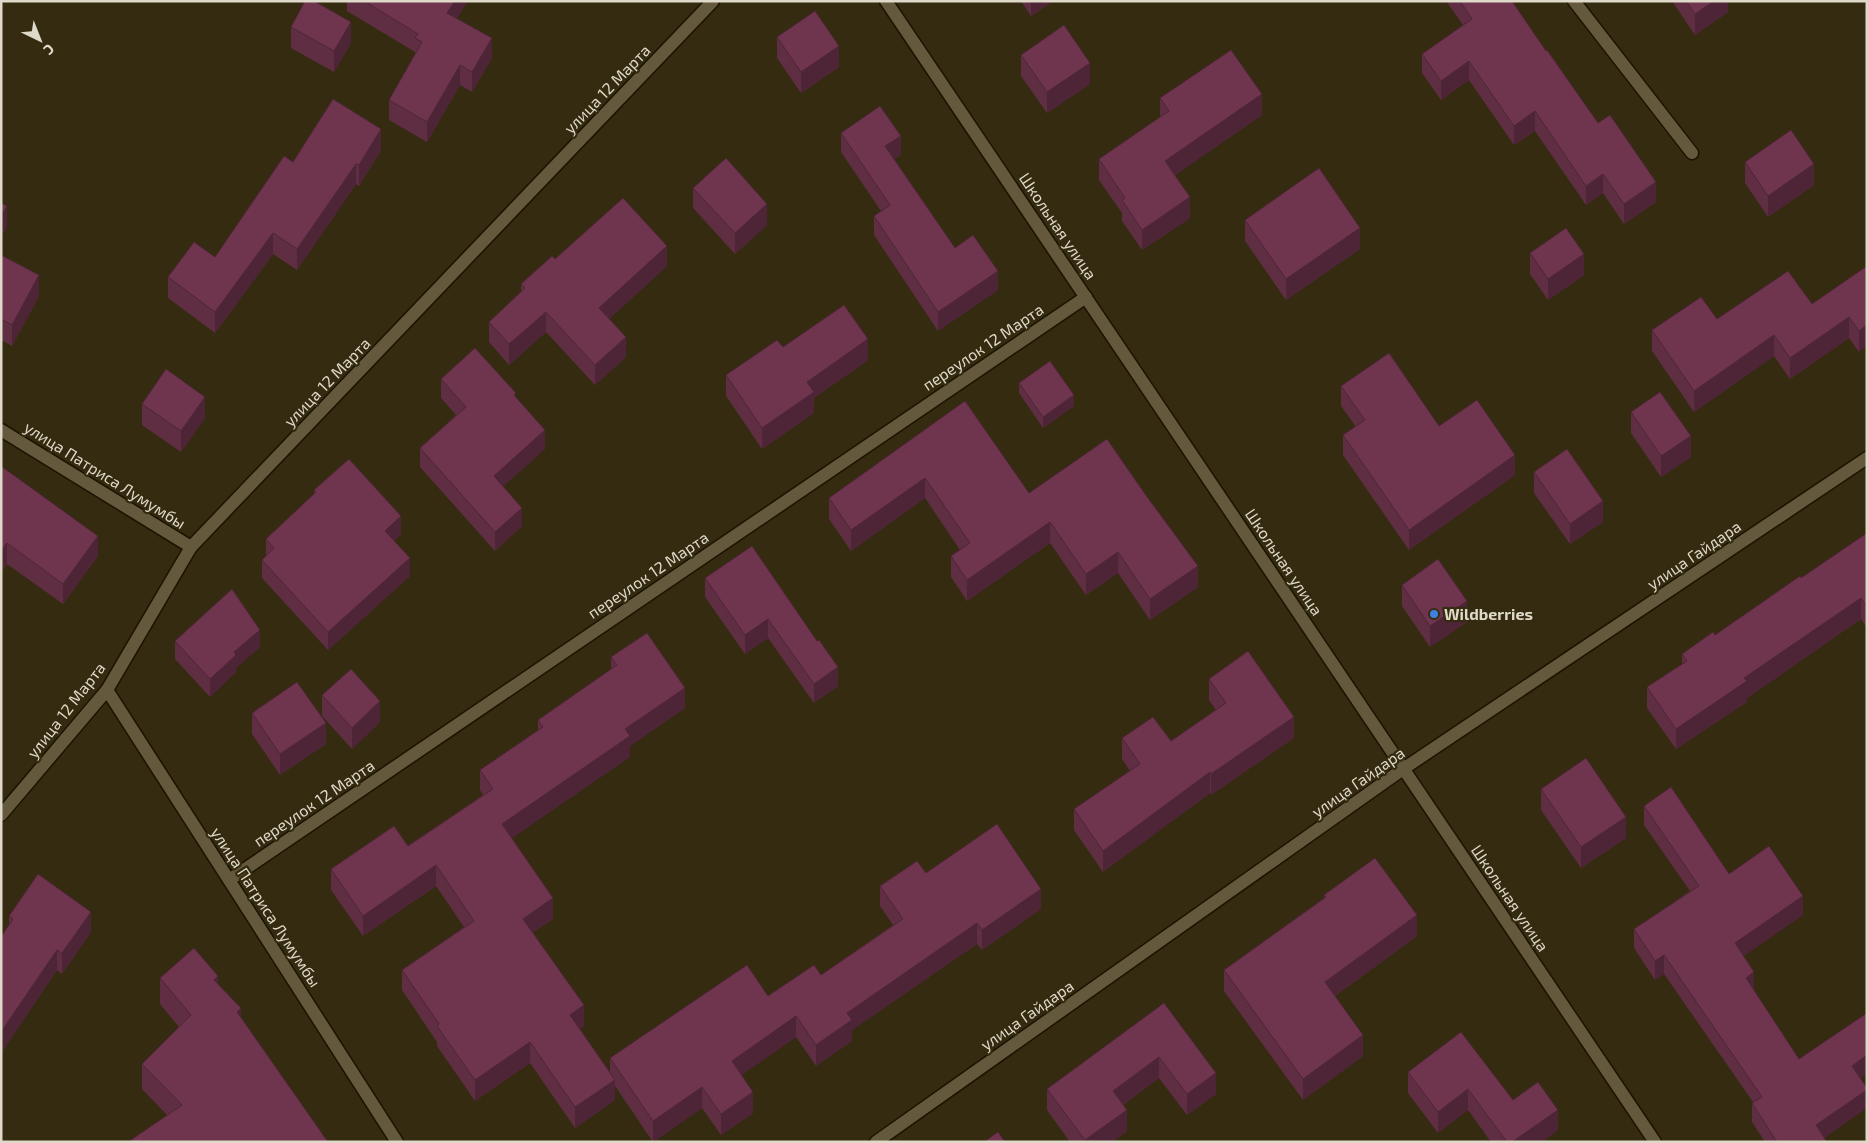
<svg xmlns="http://www.w3.org/2000/svg" width="1868" height="1143" font-family="'Exo 2',sans-serif">
<style>
.lines{fill:none;stroke-linecap:round;stroke-linejoin:round}
.minor-casing{stroke:#1c1300;stroke-width:15}
.minor{stroke:#64593d;stroke-width:12}
.wall{fill:#5f2e43}
.shaded-wall{fill:#4e2537}
.building{fill:#6f354e;stroke:#4e2537}
.shop-dot{fill:#3f7fe0;stroke:#342b10;stroke-width:2}
.labels{text-anchor:middle;stroke-width:4.5;stroke-linejoin:round;paint-order:stroke}
.street-label{font-size:16px;fill:#dfd9c9;stroke:#342b10}
.poi-label{font-size:16px;font-weight:bold;fill:#dfd9c9;stroke:#342b10;text-anchor:start}
</style>
<rect width="100%" height="100%" fill="#342b10"/>
<g class="lines">
<defs>
<g id="minor">
<path d="M 886,1 L 1655,1142"/>
<path d="M 1574,1 L 1692,153"/>
<path d="M 1,430 L 191,547"/>
<path d="M 107,690 L 397,1142"/>
<path d="M 1,815 L 107,690 L 191,547 L 713,1"/>
<path d="M 229,880 L 1086,297"/>
<path d="M 876,1142 L 1403,769 L 1867,458"/>
</g>
</defs>
<use href="#minor" class="minor-casing"/>
<use href="#minor" class="minor"/>
</g>
<g class="wall">
<path d="M 347,1 L 468,1 L 457,18 L 492,58 L 472,92 L 460,85 L 427,142 L 389,120 L 389,100 L 415,55 L 415,52 L 347,11 Z"/>
<path d="M 1021,1 L 1053,1 L 1031,16 Z"/>
<path d="M 1446,1 L 1512,1 L 1546,51 L 1656,202 L 1624,224 L 1603,193 L 1586,205 L 1535,131 L 1514,145 L 1469,80 L 1441,100 L 1422,73 L 1422,54 L 1463,25 Z"/>
<path d="M 1672,1 L 1728,1 L 1728,12 L 1695,35 Z"/>
<path d="M 291,27 L 351,43 L 334,72 L 291,48 Z"/>
<path d="M 777,37 L 839,67 L 801,93 L 777,58 Z"/>
<path d="M 1021,55 L 1090,84 L 1047,113 L 1021,76 Z"/>
<path d="M 1160,98 L 1262,115 L 1175,175 L 1190,218 L 1142,250 L 1122,221 L 1122,213 L 1099,180 L 1099,159 L 1160,117 Z"/>
<path d="M 841,133 L 901,155 L 894,159 L 955,248 L 998,290 L 938,331 L 874,235 L 874,216 L 881,211 L 841,152 Z"/>
<path d="M 381,150 L 359,186 L 356,184 L 297,270 L 273,254 L 215,333 L 168,298 L 168,277 L 215,257 L 293,162 Z"/>
<path d="M 1745,162 L 1814,185 L 1768,217 L 1745,183 Z"/>
<path d="M 693,188 L 767,225 L 735,254 L 693,208 Z"/>
<path d="M 1245,220 L 1360,249 L 1286,300 L 1245,241 Z"/>
<path d="M 1530,253 L 1584,275 L 1548,300 L 1530,274 Z"/>
<path d="M 1,255 L 39,296 L 12,346 L 1,340 Z"/>
<path d="M 555,259 L 667,266 L 609,319 L 626,357 L 595,385 L 546,332 L 509,365 L 489,342 L 489,322 L 521,292 L 521,284 Z"/>
<path d="M 1867,266 L 1859,352 L 1849,338 L 1790,379 L 1774,356 L 1694,412 L 1652,351 L 1652,330 L 1717,319 L 1812,304 Z"/>
<path d="M 783,347 L 868,360 L 814,398 L 814,413 L 762,449 L 726,396 L 726,375 Z"/>
<path d="M 441,379 L 516,398 L 545,449 L 503,486 L 522,526 L 495,551 L 420,467 L 420,448 L 456,415 L 441,398 Z"/>
<path d="M 1019,383 L 1074,406 L 1043,428 L 1019,393 Z"/>
<path d="M 1341,386 L 1515,475 L 1409,550 L 1343,455 L 1343,435 L 1356,427 L 1341,406 Z"/>
<path d="M 965,401 L 1029,493 L 1198,587 L 1150,620 L 1118,573 L 1086,595 L 1050,543 L 967,601 L 951,577 L 951,556 L 960,550 L 925,498 L 851,551 L 829,519 L 829,498 Z"/>
<path d="M 142,404 L 205,418 L 181,452 L 142,425 Z"/>
<path d="M 1631,412 L 1691,457 L 1661,477 L 1631,433 Z"/>
<path d="M 1,466 L 98,556 L 63,604 L 7,564 L 1,572 Z"/>
<path d="M 1534,472 L 1603,522 L 1570,544 L 1534,493 Z"/>
<path d="M 314,490 L 401,534 L 394,541 L 410,576 L 328,650 L 262,578 L 262,560 L 266,556 L 266,539 L 314,494 Z"/>
<path d="M 1867,533 L 1867,628 L 1861,619 L 1747,698 L 1747,702 L 1676,749 L 1647,708 L 1647,687 L 1682,664 L 1682,654 L 1715,635 L 1801,578 Z"/>
<path d="M 705,578 L 817,641 L 838,686 L 814,703 L 768,638 L 745,654 L 705,597 Z"/>
<path d="M 1402,585 L 1467,622 L 1430,647 L 1402,606 Z"/>
<path d="M 175,641 L 260,647 L 236,668 L 236,672 L 210,697 L 175,659 Z"/>
<path d="M 611,657 L 685,708 L 630,746 L 630,757 L 511,838 L 553,919 L 533,932 L 584,1026 L 580,1029 L 610,1072 L 610,1058 L 821,975 L 893,925 L 880,906 L 880,886 L 926,873 L 1041,909 L 982,950 L 977,944 L 852,1030 L 852,1041 L 816,1066 L 796,1037 L 741,1075 L 753,1113 L 721,1135 L 702,1108 L 653,1142 L 615,1086 L 615,1100 L 575,1128 L 530,1063 L 475,1101 L 437,1046 L 437,1042 L 402,990 L 402,970 L 464,927 L 436,886 L 363,936 L 331,890 L 331,869 L 408,846 L 483,795 L 480,790 L 480,770 L 538,730 L 538,720 L 611,669 Z"/>
<path d="M 1209,679 L 1294,738 L 1211,795 L 1210,793 L 1103,872 L 1074,830 L 1074,809 L 1130,771 L 1122,759 L 1122,738 L 1171,741 L 1216,710 L 1209,700 Z"/>
<path d="M 322,695 L 380,722 L 352,749 L 322,716 Z"/>
<path d="M 252,713 L 326,744 L 280,775 L 252,734 Z"/>
<path d="M 1541,789 L 1626,838 L 1581,868 L 1541,810 Z"/>
<path d="M 1644,806 L 1729,874 L 1803,915 L 1743,956 L 1754,991 L 1799,1059 L 1867,1013 L 1867,1074 L 1860,1078 L 1824,1138 L 1827,1142 L 1765,1142 L 1752,1122 L 1752,1103 L 1753,1102 L 1664,974 L 1655,980 L 1634,948 L 1634,929 L 1690,891 L 1644,825 Z"/>
<path d="M 1324,895 L 1417,936 L 1335,996 L 1363,1056 L 1303,1100 L 1224,991 L 1224,970 L 1324,898 Z"/>
<path d="M 9,916 L 91,932 L 62,974 L 57,970 L 1,1053 L 1,937 L 9,925 Z"/>
<path d="M 160,978 L 218,984 L 328,1142 L 167,1115 L 142,1089 L 142,1064 L 179,1027 L 160,1004 Z"/>
<path d="M 1164,1003 L 1216,1094 L 1187,1115 L 1159,1078 L 1123,1105 L 1127,1131 L 1112,1142 L 1070,1142 L 1047,1110 L 1047,1089 Z"/>
<path d="M 1408,1072 L 1513,1100 L 1558,1130 L 1542,1142 L 1491,1142 L 1468,1110 L 1438,1133 L 1408,1093 Z"/>
</g>
<g class="shaded-wall">
<path d="M 455,1 L 468,1 L 447,33 L 447,13 Z"/>
<path d="M 1031,1 L 1053,1 L 1031,16 Z"/>
<path d="M 1714,1 L 1728,1 L 1728,12 L 1695,35 L 1695,14 Z"/>
<path d="M 351,22 L 351,43 L 334,72 L 334,51 Z"/>
<path d="M 492,38 L 492,58 L 472,92 L 472,72 Z"/>
<path d="M 839,46 L 839,67 L 801,93 L 801,72 Z"/>
<path d="M 1469,61 L 1469,80 L 1441,100 L 1441,81 Z"/>
<path d="M 1090,63 L 1090,84 L 1047,113 L 1047,92 Z"/>
<path d="M 460,65 L 460,85 L 427,142 L 427,122 Z"/>
<path d="M 1262,94 L 1262,115 L 1165,182 L 1165,161 Z"/>
<path d="M 1535,111 L 1535,131 L 1514,145 L 1514,126 Z"/>
<path d="M 381,129 L 381,150 L 359,186 L 359,165 Z"/>
<path d="M 901,136 L 901,155 L 885,165 L 885,146 Z"/>
<path d="M 356,164 L 356,184 L 297,270 L 297,249 Z"/>
<path d="M 1814,164 L 1814,185 L 1768,217 L 1768,196 Z"/>
<path d="M 1603,174 L 1603,193 L 1586,205 L 1586,186 Z"/>
<path d="M 1656,182 L 1656,202 L 1624,224 L 1624,204 Z"/>
<path d="M 1190,197 L 1190,218 L 1142,250 L 1142,230 Z"/>
<path d="M 767,204 L 767,225 L 735,254 L 735,233 Z"/>
<path d="M 7,206 L 7,227 L 1,237 L 1,216 Z"/>
<path d="M 1360,228 L 1360,249 L 1286,300 L 1286,279 Z"/>
<path d="M 273,233 L 273,254 L 215,333 L 215,312 Z"/>
<path d="M 667,246 L 667,266 L 599,328 L 599,308 Z"/>
<path d="M 1584,254 L 1584,275 L 1548,300 L 1548,279 Z"/>
<path d="M 998,271 L 998,290 L 938,331 L 938,312 Z"/>
<path d="M 39,275 L 39,296 L 12,346 L 12,325 Z"/>
<path d="M 546,312 L 546,332 L 509,365 L 509,344 Z"/>
<path d="M 1849,317 L 1849,338 L 1790,379 L 1790,358 Z"/>
<path d="M 1867,325 L 1867,346 L 1859,352 L 1859,331 Z"/>
<path d="M 1774,335 L 1774,356 L 1694,412 L 1694,391 Z"/>
<path d="M 626,337 L 626,357 L 595,385 L 595,365 Z"/>
<path d="M 868,339 L 868,360 L 814,398 L 814,413 L 762,449 L 762,428 L 807,382 Z"/>
<path d="M 1074,395 L 1074,406 L 1043,428 L 1043,417 Z"/>
<path d="M 205,397 L 205,418 L 181,452 L 181,431 Z"/>
<path d="M 545,430 L 545,449 L 494,495 L 494,476 Z"/>
<path d="M 1691,436 L 1691,457 L 1661,477 L 1661,456 Z"/>
<path d="M 1515,455 L 1515,475 L 1409,550 L 1409,530 Z"/>
<path d="M 925,478 L 925,498 L 851,551 L 851,530 Z"/>
<path d="M 1603,501 L 1603,522 L 1570,544 L 1570,524 Z"/>
<path d="M 522,508 L 522,526 L 495,551 L 495,532 Z"/>
<path d="M 401,516 L 401,534 L 385,549 L 385,531 Z"/>
<path d="M 1050,522 L 1050,543 L 967,601 L 967,580 Z"/>
<path d="M 98,536 L 98,556 L 63,604 L 63,584 Z"/>
<path d="M 7,543 L 7,564 L 1,572 L 1,551 Z"/>
<path d="M 1118,552 L 1118,573 L 1086,595 L 1086,574 Z"/>
<path d="M 410,558 L 410,576 L 328,650 L 328,632 Z"/>
<path d="M 1198,566 L 1198,587 L 1150,620 L 1150,599 Z"/>
<path d="M 1861,598 L 1861,619 L 1747,698 L 1747,702 L 1676,749 L 1676,729 L 1744,678 Z"/>
<path d="M 1467,601 L 1467,622 L 1430,647 L 1430,626 Z"/>
<path d="M 768,619 L 768,638 L 745,654 L 745,635 Z"/>
<path d="M 260,630 L 260,647 L 236,668 L 236,672 L 210,697 L 210,679 L 234,652 Z"/>
<path d="M 838,667 L 838,686 L 814,703 L 814,684 Z"/>
<path d="M 685,688 L 685,708 L 630,746 L 630,757 L 502,845 L 502,824 L 625,729 Z"/>
<path d="M 380,701 L 380,722 L 352,749 L 352,728 Z"/>
<path d="M 1294,717 L 1294,738 L 1211,795 L 1211,774 Z"/>
<path d="M 326,723 L 326,744 L 280,775 L 280,754 Z"/>
<path d="M 1210,772 L 1210,793 L 1103,872 L 1103,851 Z"/>
<path d="M 1626,817 L 1626,838 L 1581,868 L 1581,847 Z"/>
<path d="M 436,865 L 436,886 L 363,936 L 363,916 Z"/>
<path d="M 1041,889 L 1041,909 L 982,950 L 982,930 Z"/>
<path d="M 1803,896 L 1803,915 L 1735,962 L 1735,943 Z"/>
<path d="M 553,898 L 553,919 L 523,939 L 523,919 Z"/>
<path d="M 91,912 L 91,932 L 62,974 L 62,953 Z"/>
<path d="M 1417,915 L 1417,936 L 1325,1003 L 1325,982 Z"/>
<path d="M 977,923 L 977,944 L 852,1030 L 852,1041 L 816,1066 L 816,1045 L 847,1013 Z"/>
<path d="M 57,950 L 57,970 L 1,1053 L 1,1032 Z"/>
<path d="M 1664,955 L 1664,974 L 1655,980 L 1655,961 Z"/>
<path d="M 1754,972 L 1754,991 L 1746,978 Z"/>
<path d="M 218,976 L 218,1002 L 214,980 Z"/>
<path d="M 584,1005 L 584,1026 L 570,1035 L 570,1015 Z"/>
<path d="M 241,1008 L 241,1034 L 237,1012 Z"/>
<path d="M 796,1016 L 796,1037 L 732,1082 L 732,1061 Z"/>
<path d="M 1363,1035 L 1363,1056 L 1303,1100 L 1303,1079 Z"/>
<path d="M 530,1042 L 530,1063 L 475,1101 L 475,1080 Z"/>
<path d="M 1867,1055 L 1867,1074 L 1852,1085 L 1852,1066 Z"/>
<path d="M 1159,1057 L 1159,1078 L 1113,1112 L 1113,1091 Z"/>
<path d="M 1216,1073 L 1216,1094 L 1187,1115 L 1187,1094 Z"/>
<path d="M 615,1080 L 615,1100 L 575,1128 L 575,1107 Z"/>
<path d="M 702,1087 L 702,1108 L 653,1142 L 653,1121 Z"/>
<path d="M 1468,1089 L 1468,1110 L 1438,1133 L 1438,1112 Z"/>
<path d="M 1867,1090 L 1867,1108 L 1819,1142 L 1816,1125 Z"/>
<path d="M 753,1092 L 753,1113 L 721,1135 L 721,1114 Z"/>
<path d="M 1127,1110 L 1127,1131 L 1112,1142 L 1085,1142 L 1085,1140 Z"/>
<path d="M 1558,1110 L 1558,1130 L 1542,1142 L 1512,1142 Z"/>
</g>
<g class="building">
<path d="M 305,1 L 314,1 L 351,22 L 334,51 L 291,27 Z"/>
<path d="M 364,1 L 455,1 L 447,13 L 492,38 L 472,72 L 460,65 L 427,122 L 389,100 L 422,42 L 415,38 L 418,34 Z"/>
<path d="M 1460,1 L 1512,1 L 1546,51 L 1547,50 L 1598,123 L 1610,115 L 1656,182 L 1624,204 L 1603,174 L 1586,186 L 1535,111 L 1514,126 L 1469,61 L 1441,81 L 1422,54 L 1472,19 Z"/>
<path d="M 1686,1 L 1714,1 L 1695,14 Z"/>
<path d="M 815,11 L 839,46 L 801,72 L 777,37 Z"/>
<path d="M 1064,25 L 1090,63 L 1047,92 L 1021,55 Z"/>
<path d="M 1231,50 L 1262,94 L 1165,161 L 1190,197 L 1142,230 L 1122,200 L 1125,198 L 1099,159 L 1169,111 L 1160,98 Z"/>
<path d="M 333,99 L 381,129 L 359,165 L 356,164 L 297,249 L 273,233 L 215,312 L 168,277 L 194,242 L 215,257 L 284,156 L 293,162 Z"/>
<path d="M 880,106 L 901,136 L 885,146 L 955,248 L 973,235 L 998,271 L 938,312 L 874,216 L 890,205 L 841,133 Z"/>
<path d="M 1791,130 L 1814,164 L 1768,196 L 1745,162 Z"/>
<path d="M 726,158 L 767,204 L 735,233 L 693,188 Z"/>
<path d="M 1319,168 L 1360,228 L 1286,279 L 1245,220 Z"/>
<path d="M 623,198 L 667,246 L 599,308 L 626,337 L 595,365 L 546,312 L 509,344 L 489,322 L 525,288 L 521,284 L 552,256 L 555,259 Z"/>
<path d="M 1,203 L 7,206 L 1,216 Z"/>
<path d="M 1566,228 L 1584,254 L 1548,279 L 1530,253 Z"/>
<path d="M 1,255 L 39,275 L 12,325 L 1,319 Z"/>
<path d="M 1867,266 L 1867,325 L 1859,331 L 1849,317 L 1790,358 L 1774,335 L 1694,391 L 1652,330 L 1701,297 L 1717,319 L 1788,271 L 1812,304 Z"/>
<path d="M 844,305 L 868,339 L 807,382 L 814,392 L 762,428 L 726,375 L 777,340 L 783,347 Z"/>
<path d="M 475,348 L 516,393 L 514,395 L 545,430 L 494,476 L 522,508 L 495,532 L 420,448 L 466,407 L 441,379 Z"/>
<path d="M 1389,353 L 1439,426 L 1477,400 L 1515,455 L 1409,530 L 1343,435 L 1365,420 L 1341,386 Z"/>
<path d="M 1050,361 L 1074,395 L 1043,417 L 1019,383 Z"/>
<path d="M 166,369 L 205,397 L 181,431 L 142,404 Z"/>
<path d="M 1660,392 L 1691,436 L 1661,456 L 1631,412 Z"/>
<path d="M 965,401 L 1029,493 L 1107,439 L 1145,494 L 1198,566 L 1150,599 L 1118,552 L 1086,574 L 1050,522 L 967,580 L 951,556 L 970,543 L 925,478 L 851,530 L 829,498 Z"/>
<path d="M 1567,449 L 1603,501 L 1570,524 L 1534,472 Z"/>
<path d="M 349,459 L 401,516 L 385,531 L 410,558 L 328,632 L 262,560 L 274,548 L 266,539 L 316,492 L 314,490 Z"/>
<path d="M 1,466 L 98,536 L 63,584 L 7,543 L 1,551 Z"/>
<path d="M 1867,533 L 1867,607 L 1861,598 L 1744,678 L 1747,681 L 1676,729 L 1647,687 L 1687,661 L 1682,654 L 1713,632 L 1715,635 L 1800,576 L 1801,578 Z"/>
<path d="M 752,546 L 817,641 L 819,640 L 838,667 L 814,684 L 768,619 L 745,635 L 705,578 Z"/>
<path d="M 1438,559 L 1467,601 L 1430,626 L 1402,585 Z"/>
<path d="M 232,589 L 260,630 L 234,652 L 236,655 L 210,679 L 175,641 Z"/>
<path d="M 647,633 L 685,688 L 625,729 L 630,736 L 502,824 L 553,898 L 523,919 L 584,1005 L 570,1015 L 615,1080 L 575,1107 L 530,1042 L 475,1080 L 437,1026 L 439,1024 L 402,970 L 474,921 L 436,865 L 363,916 L 331,869 L 394,826 L 408,846 L 493,789 L 480,770 L 543,727 L 538,720 L 617,665 L 611,657 Z"/>
<path d="M 1248,651 L 1294,717 L 1211,774 L 1210,772 L 1103,851 L 1074,809 L 1140,764 L 1122,738 L 1153,717 L 1171,741 L 1226,703 L 1209,679 Z"/>
<path d="M 351,669 L 380,701 L 352,728 L 322,695 Z"/>
<path d="M 297,682 L 326,723 L 280,754 L 252,713 Z"/>
<path d="M 1586,758 L 1626,817 L 1581,847 L 1541,789 Z"/>
<path d="M 1671,787 L 1729,874 L 1769,846 L 1803,896 L 1735,943 L 1754,972 L 1746,978 L 1799,1059 L 1867,1013 L 1867,1055 L 1852,1066 L 1867,1088 L 1867,1090 L 1816,1125 L 1827,1142 L 1777,1142 L 1752,1103 L 1762,1097 L 1664,955 L 1655,961 L 1634,929 L 1699,886 L 1644,806 Z"/>
<path d="M 997,824 L 1041,889 L 982,930 L 977,923 L 847,1013 L 852,1020 L 816,1045 L 796,1016 L 732,1061 L 753,1092 L 721,1114 L 702,1087 L 653,1121 L 610,1058 L 747,965 L 768,996 L 814,965 L 821,975 L 903,919 L 880,886 L 917,861 L 926,873 Z"/>
<path d="M 1375,858 L 1417,915 L 1325,982 L 1363,1035 L 1303,1079 L 1224,970 L 1326,897 L 1324,895 Z"/>
<path d="M 38,874 L 91,912 L 62,953 L 57,950 L 1,1032 L 1,937 L 13,919 L 9,916 Z"/>
<path d="M 194,948 L 218,976 L 214,980 L 241,1008 L 237,1012 L 328,1142 L 128,1142 L 182,1105 L 142,1064 L 191,1015 L 160,978 Z"/>
<path d="M 1164,1003 L 1216,1073 L 1187,1094 L 1159,1057 L 1113,1091 L 1127,1110 L 1085,1140 L 1047,1089 Z"/>
<path d="M 1461,1032 L 1513,1100 L 1538,1082 L 1558,1110 L 1512,1142 L 1507,1142 L 1468,1089 L 1438,1112 L 1408,1072 Z"/>
<path d="M 998,1132 L 1005,1142 L 984,1142 Z"/>
</g>
<circle class="shop-dot" cx="1434" cy="614" r="5"/>
<g class="labels">
<g class="street-label">
<text transform="translate(607 89) rotate(-46)" y="6">улица 12 Марта</text>
<text transform="translate(1058 226) rotate(56)" y="6">Школьная улица</text>
<text transform="translate(983 347) rotate(-34)" y="6">переулок 12 Марта</text>
<text transform="translate(327 382) rotate(-46)" y="6">улица 12 Марта</text>
<text transform="translate(105 475) rotate(32)" y="6">улица Патриса Лумумбы</text>
<text transform="translate(1694 555) rotate(-34)" y="6">улица Гайдара</text>
<text transform="translate(1284 562) rotate(56)" y="6">Школьная улица</text>
<text transform="translate(648 575) rotate(-34)" y="6">переулок 12 Марта</text>
<text transform="translate(66 710) rotate(-52)" y="6">улица 12 Марта</text>
<text transform="translate(1358 782) rotate(-35)" y="6">улица Гайдара</text>
<text transform="translate(314 803) rotate(-34)" y="6">переулок 12 Марта</text>
<text transform="translate(1510 898) rotate(56)" y="6">Школьная улица</text>
<text transform="translate(266 907) rotate(57)" y="6">улица Патриса Лумумбы</text>
<text transform="translate(1027 1015) rotate(-35)" y="6">улица Гайдара</text>
</g>
<g class="poi-label">
<text x="1444" y="620">Wildberries</text>
</g>
</g>
<rect width="1868" height="1143" fill="none" stroke="#dfd9c9" stroke-width="5"/>
<g transform="translate(40 40) rotate(137)" stroke="#342b10" stroke-width="4" paint-order="stroke">
<path d="M0-4L9 19L0 12L-9 19Z" fill="#dfd9c9"/>
<text y="-8" font-size="14" font-weight="bold" text-anchor="middle" fill="#dfd9c9">С</text>
</g>
</svg>
